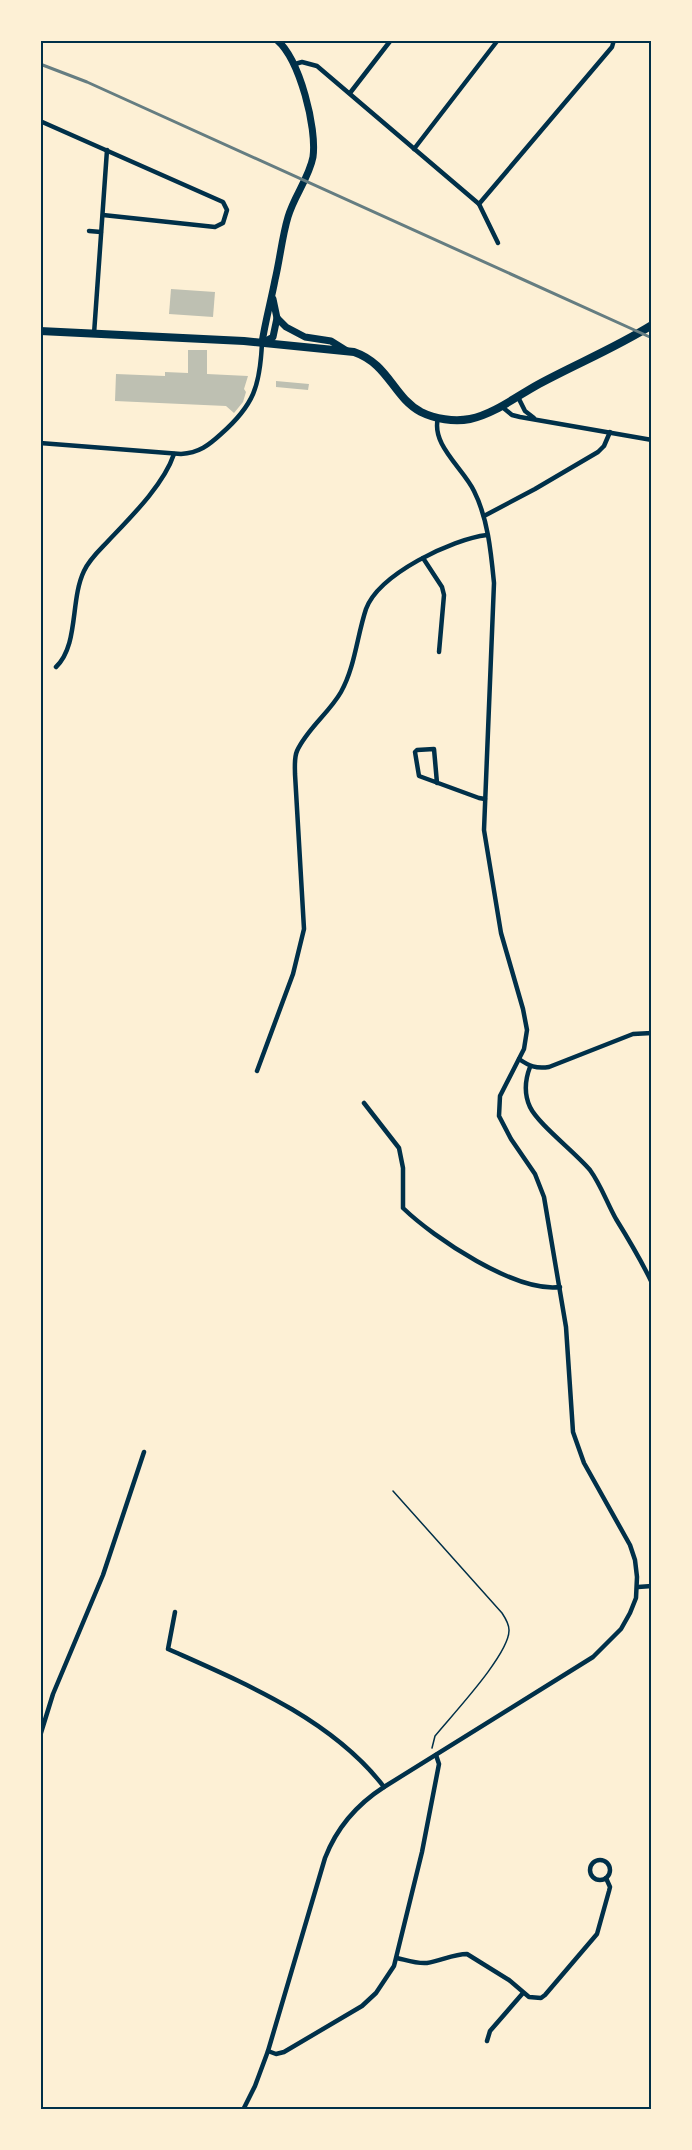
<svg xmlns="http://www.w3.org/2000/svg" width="692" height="2150" font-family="Mulish,sans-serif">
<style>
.building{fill:#bec0b2}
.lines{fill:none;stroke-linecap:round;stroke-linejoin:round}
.path{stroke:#003049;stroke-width:1.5}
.minor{stroke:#003049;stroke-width:4.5}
.secondary{stroke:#003049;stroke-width:7}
.primary{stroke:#003049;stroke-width:8}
.rail{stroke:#657d81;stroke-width:3}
.neatline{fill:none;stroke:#003049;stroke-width:2}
</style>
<rect width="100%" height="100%" fill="#fdf0d5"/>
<g class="building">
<path d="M 171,289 L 215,292 L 213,317 L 169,314 Z"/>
<path d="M 188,350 L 207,350 L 207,374 L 248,376 L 244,389 L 246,392 L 243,402 L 234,413 L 226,406 L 115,401 L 116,374 L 165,376 L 165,372 L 188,373 Z"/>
<path d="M 276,381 L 309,384 L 308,390 L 276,387 Z"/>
</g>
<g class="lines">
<path class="path" d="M 393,1491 L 502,1613 C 506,1619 509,1624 509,1630 C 510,1654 451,1716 435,1736 L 432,1748"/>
<g class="minor">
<path d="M 295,64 L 302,62 L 317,66 L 479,204 L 498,243"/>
<path d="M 350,93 L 391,40"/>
<path d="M 40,121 L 223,202 L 227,210 L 223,223 L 215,227 L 103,215"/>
<path d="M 414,149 L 498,40"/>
<path d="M 479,204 L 612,47 L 614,40"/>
<path d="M 89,231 L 101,232"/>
<path d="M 94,334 L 107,150"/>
<path d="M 518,397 L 525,411 L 534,418"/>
<path d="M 501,406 L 512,415 L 520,417 L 652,440"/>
<path d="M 40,443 L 181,454 C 199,453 209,445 221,434 C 254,405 260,386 262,343"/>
<path d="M 484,516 L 535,489 L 598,452 L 604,446 L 610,432"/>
<path d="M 423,558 L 442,587 L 444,595 L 439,652"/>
<path d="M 56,667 C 79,645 70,600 84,571 C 90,558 101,549 110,539 C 132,516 164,484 174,454"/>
<path d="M 437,783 L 434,749 L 417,750 L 415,752 L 419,776 L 479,798 L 485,799"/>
<path d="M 519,1059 C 529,1066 536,1069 549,1067 L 633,1034 L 652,1033"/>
<path d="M 530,1067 C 525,1080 524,1094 530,1107 C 538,1124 576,1153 590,1170 C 601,1185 607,1203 616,1219 C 629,1240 641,1260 652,1283"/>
<path d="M 257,1071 L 293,974 L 304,929 L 295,774 C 295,767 294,758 297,751 C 307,729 329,713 341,692 C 355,667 357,636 366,609 C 379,574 452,539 487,535"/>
<path d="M 364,1103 L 399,1148 L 403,1168 L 403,1208 C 434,1238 516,1293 560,1287"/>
<path d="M 638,1587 L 652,1586"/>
<path d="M 175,1612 L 168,1649 C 244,1683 332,1719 384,1787"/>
<path d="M 40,1736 L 53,1694 L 103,1575 L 144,1452"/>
<circle cx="600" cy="1870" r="10"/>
<path d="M 397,1958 C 406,1960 417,1964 427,1963 C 441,1961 453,1954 467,1954 L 509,1980 L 529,1997 L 541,1998 L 545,1995 L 597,1934 L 609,1891 L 610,1887 L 606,1878"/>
<path d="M 487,2041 L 490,2031 L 523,1993"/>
<path d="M 268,2051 L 276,2054 L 284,2052 L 362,2006 L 376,1993 L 394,1966 L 422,1852 L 439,1764 L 436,1755"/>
<path d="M 243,2110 L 255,2086 L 268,2051 L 325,1858 C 337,1827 356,1805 384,1787 L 593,1657 L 621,1629 L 630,1613 L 636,1598 L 637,1577 L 635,1560 L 630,1545 L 584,1463 L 573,1432 L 566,1327 L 544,1197 L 535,1174 L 511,1139 L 499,1116 L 500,1096 L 524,1049 L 527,1030 L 523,1009 L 501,933 L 484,830 L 494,583 C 491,552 488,519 474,491 C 463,468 431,445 438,418"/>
</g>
<g class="secondary">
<path d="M 273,299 L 277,318 L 286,327 L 305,337 L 331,341 L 347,351"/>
<path d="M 262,343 C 265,322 271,301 275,280 C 280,259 282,237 288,217 C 294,196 309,178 313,157 C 317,128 300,60 277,40"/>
<path d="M 262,343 L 273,337 L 277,318"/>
</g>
<path class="primary" d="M 40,331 L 244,341 L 354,352 C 389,364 393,397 421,412 C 435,419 454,422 470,419 C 494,414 517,396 539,384 C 576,364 615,348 652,325"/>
<path class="rail" d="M 40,64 L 87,82 L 652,338"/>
</g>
<rect width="692" height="2150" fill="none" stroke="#fdf0d5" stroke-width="84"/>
<rect x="42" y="42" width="608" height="2066" class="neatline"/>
</svg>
